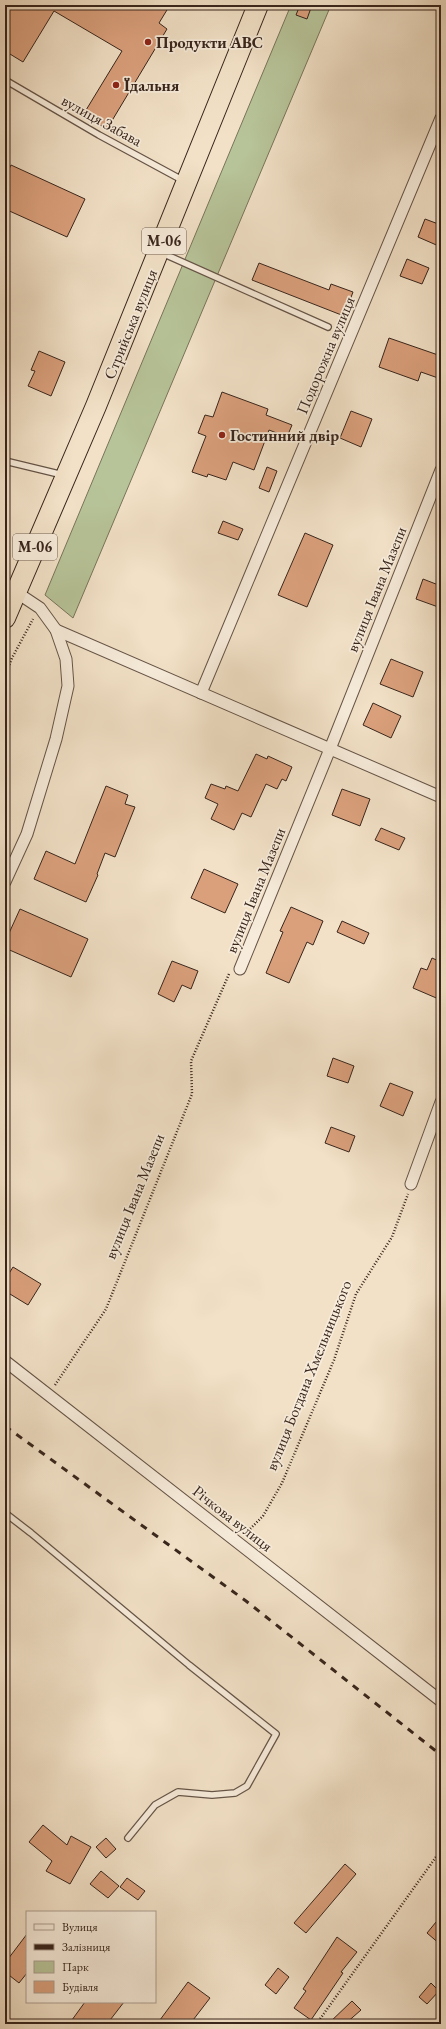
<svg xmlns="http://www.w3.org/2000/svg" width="446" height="2029" font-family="'EB Garamond',serif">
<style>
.green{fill:#b7c398;stroke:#78745a}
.building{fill:#daa07c;stroke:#38251c}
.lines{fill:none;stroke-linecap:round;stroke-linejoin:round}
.lane-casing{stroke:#665447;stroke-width:8}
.street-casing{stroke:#665447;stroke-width:13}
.highway-casing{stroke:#38251c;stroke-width:22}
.path{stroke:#38251c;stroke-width:2.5;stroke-dasharray:1 2;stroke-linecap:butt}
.lane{stroke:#f7ecdb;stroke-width:5.5}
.street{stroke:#f7ecdb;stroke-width:11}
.highway{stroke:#f2e1c7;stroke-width:20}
.rail{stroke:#38251c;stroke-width:3;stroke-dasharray:7 7;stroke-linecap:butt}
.poi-dot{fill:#8f2418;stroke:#f7ecdb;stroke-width:1.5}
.labels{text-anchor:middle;stroke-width:3.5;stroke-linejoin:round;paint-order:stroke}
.shield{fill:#f7ecdb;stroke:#716155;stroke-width:1}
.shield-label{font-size:15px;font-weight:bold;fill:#38251c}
.poi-label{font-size:16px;font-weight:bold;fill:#38251c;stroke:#f7ecdb;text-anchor:start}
.street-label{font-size:16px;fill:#38251c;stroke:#f7ecdb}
</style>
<rect width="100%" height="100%" fill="#f2e1c7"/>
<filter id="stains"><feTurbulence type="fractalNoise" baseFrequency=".005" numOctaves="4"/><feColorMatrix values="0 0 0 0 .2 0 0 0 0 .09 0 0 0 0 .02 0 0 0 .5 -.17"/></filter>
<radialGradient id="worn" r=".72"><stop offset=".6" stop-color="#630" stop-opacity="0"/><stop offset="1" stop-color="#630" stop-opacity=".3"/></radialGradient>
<path class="green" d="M 291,5 L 331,5 L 73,618 L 45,595 Z"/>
<g class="building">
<path d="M 10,5 L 170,5 L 159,23 L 167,29 L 107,129 L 83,115 L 122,51 L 54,11 L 23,62 L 5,51 L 5,13 Z"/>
<path d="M 300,5 L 312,5 L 307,19 L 296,15 Z"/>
<path d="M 11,165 L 85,199 L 67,237 L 5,209 L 5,177 Z"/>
<path d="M 425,219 L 441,225 L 441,247 L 418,237 Z"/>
<path d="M 407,259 L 429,268 L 422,284 L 400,276 Z"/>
<path d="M 259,263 L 329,290 L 331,284 L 353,292 L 344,316 L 252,280 Z"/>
<path d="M 389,338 L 441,356 L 441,379 L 421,372 L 418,381 L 379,367 Z"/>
<path d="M 39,351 L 65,362 L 51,396 L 28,386 L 35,371 L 31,370 Z"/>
<path d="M 222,392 L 268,409 L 266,415 L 292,425 L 287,437 L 269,430 L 254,470 L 233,462 L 226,480 L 208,474 L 207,477 L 192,472 L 206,436 L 198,433 L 205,415 L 213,417 Z"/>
<path d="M 351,411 L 372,419 L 361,447 L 340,438 Z"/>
<path d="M 267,467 L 277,471 L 269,492 L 259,488 Z"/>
<path d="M 223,521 L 243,529 L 238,540 L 218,533 Z"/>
<path d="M 305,533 L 333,545 L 307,607 L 278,595 Z"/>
<path d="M 423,579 L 441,586 L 441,608 L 416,599 Z"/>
<path d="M 391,659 L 423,672 L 413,697 L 380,684 Z"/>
<path d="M 373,703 L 401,716 L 391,738 L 363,725 Z"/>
<path d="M 256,754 L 267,759 L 268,756 L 292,767 L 286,781 L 282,779 L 277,789 L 266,784 L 251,817 L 242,813 L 234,830 L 211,819 L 218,804 L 205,798 L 211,784 L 225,789 L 226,786 L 238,791 Z"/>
<path d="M 106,786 L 128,795 L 125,804 L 135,807 L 115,857 L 105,853 L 97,874 L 98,875 L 86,902 L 34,879 L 46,851 L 75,864 Z"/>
<path d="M 342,789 L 370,799 L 360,826 L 332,815 Z"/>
<path d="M 381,828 L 405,838 L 399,850 L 375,840 Z"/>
<path d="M 204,869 L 238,884 L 225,913 L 191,898 Z"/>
<path d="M 291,907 L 323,921 L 313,945 L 307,942 L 289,983 L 266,973 L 283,932 L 280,931 Z"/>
<path d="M 20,909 L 88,939 L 71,977 L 5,948 L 5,942 Z"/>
<path d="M 342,921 L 369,933 L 364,944 L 337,932 Z"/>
<path d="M 432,958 L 441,962 L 441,1000 L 413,988 L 421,968 L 427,970 Z"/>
<path d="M 172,961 L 198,971 L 191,989 L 182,985 L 174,1002 L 158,994 Z"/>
<path d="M 333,1058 L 354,1066 L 348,1083 L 327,1076 Z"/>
<path d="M 390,1083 L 413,1092 L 403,1116 L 380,1106 Z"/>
<path d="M 331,1127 L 355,1136 L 349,1152 L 325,1143 Z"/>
<path d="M 13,1267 L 41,1284 L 28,1305 L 5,1291 L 5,1280 Z"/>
<path d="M 43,1825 L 67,1845 L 71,1836 L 91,1847 L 70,1884 L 46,1871 L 52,1861 L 29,1842 Z"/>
<path d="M 106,1838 L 116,1849 L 106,1858 L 96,1847 Z"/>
<path d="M 345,1864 L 356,1874 L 306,1933 L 294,1923 Z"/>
<path d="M 101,1871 L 119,1886 L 108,1898 L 90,1884 Z"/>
<path d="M 127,1878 L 145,1891 L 138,1900 L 120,1887 Z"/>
<path d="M 441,1916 L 441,1945 L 427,1933 Z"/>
<path d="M 27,1934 L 27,1973 L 19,1983 L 5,1972 L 5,1963 Z"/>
<path d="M 337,1937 L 357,1952 L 341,1972 L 343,1973 L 311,2020 L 294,2008 L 306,1991 L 303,1989 Z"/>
<path d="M 278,1968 L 289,1977 L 276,1994 L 265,1985 Z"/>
<path d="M 188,1982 L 210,1998 L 190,2024 L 157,2024 Z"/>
<path d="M 431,1983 L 439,1991 L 427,2004 L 419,1997 Z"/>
<path d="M 352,2001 L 361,2010 L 345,2024 L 328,2024 Z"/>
<path d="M 85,2002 L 124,2002 L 107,2024 L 69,2024 Z"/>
</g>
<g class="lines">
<defs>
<g id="lane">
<path d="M 5,80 L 99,135 L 184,181"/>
<path d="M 162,253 L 328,327"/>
<path d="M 5,461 L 63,475"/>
<path d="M 5,1513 L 31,1533 L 189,1665 L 276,1734 L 247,1786 L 235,1793 L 212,1795 L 178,1792 L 155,1805 L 128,1838"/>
</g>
<g id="street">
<path d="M 56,630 L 441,797"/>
<path d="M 201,693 L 441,118"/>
<path d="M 5,882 L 27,834 L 56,739 L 68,686 L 66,659 L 56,630 L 40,608 L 16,592"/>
<path d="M 240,969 L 330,749 L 441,470"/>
<path d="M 411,1184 L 441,1102"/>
<path d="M 5,1361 L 441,1701"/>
</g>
<path id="highway" d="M 5,618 L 96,406 L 258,5"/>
</defs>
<use href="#lane" class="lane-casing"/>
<use href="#street" class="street-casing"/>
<use href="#highway" class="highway-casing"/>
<g class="path">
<path d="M 5,676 L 12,658 L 33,619"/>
<path d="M 55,1385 L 106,1309 L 192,1094 L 191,1061 L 229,974"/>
<path d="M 246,1533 L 263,1516 L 282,1483 L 334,1360 L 356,1294 L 392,1237 L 408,1194"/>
<path d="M 323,2024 L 320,2019 L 441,1850"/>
</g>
<use href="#lane" class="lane"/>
<use href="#street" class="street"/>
<use href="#highway" class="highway"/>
<path class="rail" d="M 5,1426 L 246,1601 L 441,1755"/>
</g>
<g class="poi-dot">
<circle cx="148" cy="42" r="4"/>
<circle cx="116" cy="85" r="4"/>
<circle cx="222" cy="435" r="4"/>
</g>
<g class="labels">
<g class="shield">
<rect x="142" y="228" width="44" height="26" rx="3"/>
<rect x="13" y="534" width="44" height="26" rx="3"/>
</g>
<g class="shield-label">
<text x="164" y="246">М-06</text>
<text x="35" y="552">М-06</text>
</g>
<g class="poi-label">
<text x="156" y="48">Продукти АВС</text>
<text x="124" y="91">Їдальня</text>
<text x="230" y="441">Гостинний двір</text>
</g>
<g class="street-label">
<text transform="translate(102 120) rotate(29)" y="6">вулиця Забава</text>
<text transform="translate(130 324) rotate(-68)" y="6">Стрийська вулиця</text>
<text transform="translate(325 355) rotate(-67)" y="6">Подорожна вулиця</text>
<text transform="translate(376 589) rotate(-68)" y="6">вулиця Івана Мазепи</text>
<text transform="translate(255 890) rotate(-68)" y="6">вулиця Івана Мазепи</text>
<text transform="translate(134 1196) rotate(-68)" y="6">вулиця Івана Мазепи</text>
<text transform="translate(308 1375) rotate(-68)" y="6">вулиця Богдана Хмельницького</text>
<text transform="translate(233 1518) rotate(38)" y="6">Річкова вулиця</text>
</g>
</g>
<rect width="446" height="2029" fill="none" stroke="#f2e1c7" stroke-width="20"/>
<rect x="6" y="6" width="434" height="2017" fill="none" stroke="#38251c" stroke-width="2"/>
<rect x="10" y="10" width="426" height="2009" fill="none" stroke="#38251c"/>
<rect x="26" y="1911" width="130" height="92" fill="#f7ecdb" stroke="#ab9c8f"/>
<rect x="34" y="1924" width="20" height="6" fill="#f7ecdb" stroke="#ab9c8f"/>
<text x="62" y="1931" font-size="12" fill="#38251c">Вулиця</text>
<rect x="34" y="1944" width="20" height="6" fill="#38251c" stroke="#ab9c8f"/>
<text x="62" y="1951" font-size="12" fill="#38251c">Залізниця</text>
<rect x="34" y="1961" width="20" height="12" fill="#b7c398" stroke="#ab9c8f"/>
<text x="62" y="1971" font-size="12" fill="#38251c">Парк</text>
<rect x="34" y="1981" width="20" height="12" fill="#daa07c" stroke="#ab9c8f"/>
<text x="62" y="1991" font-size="12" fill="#38251c">Будівля</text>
<rect width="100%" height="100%" filter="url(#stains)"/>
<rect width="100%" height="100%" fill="url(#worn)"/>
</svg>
